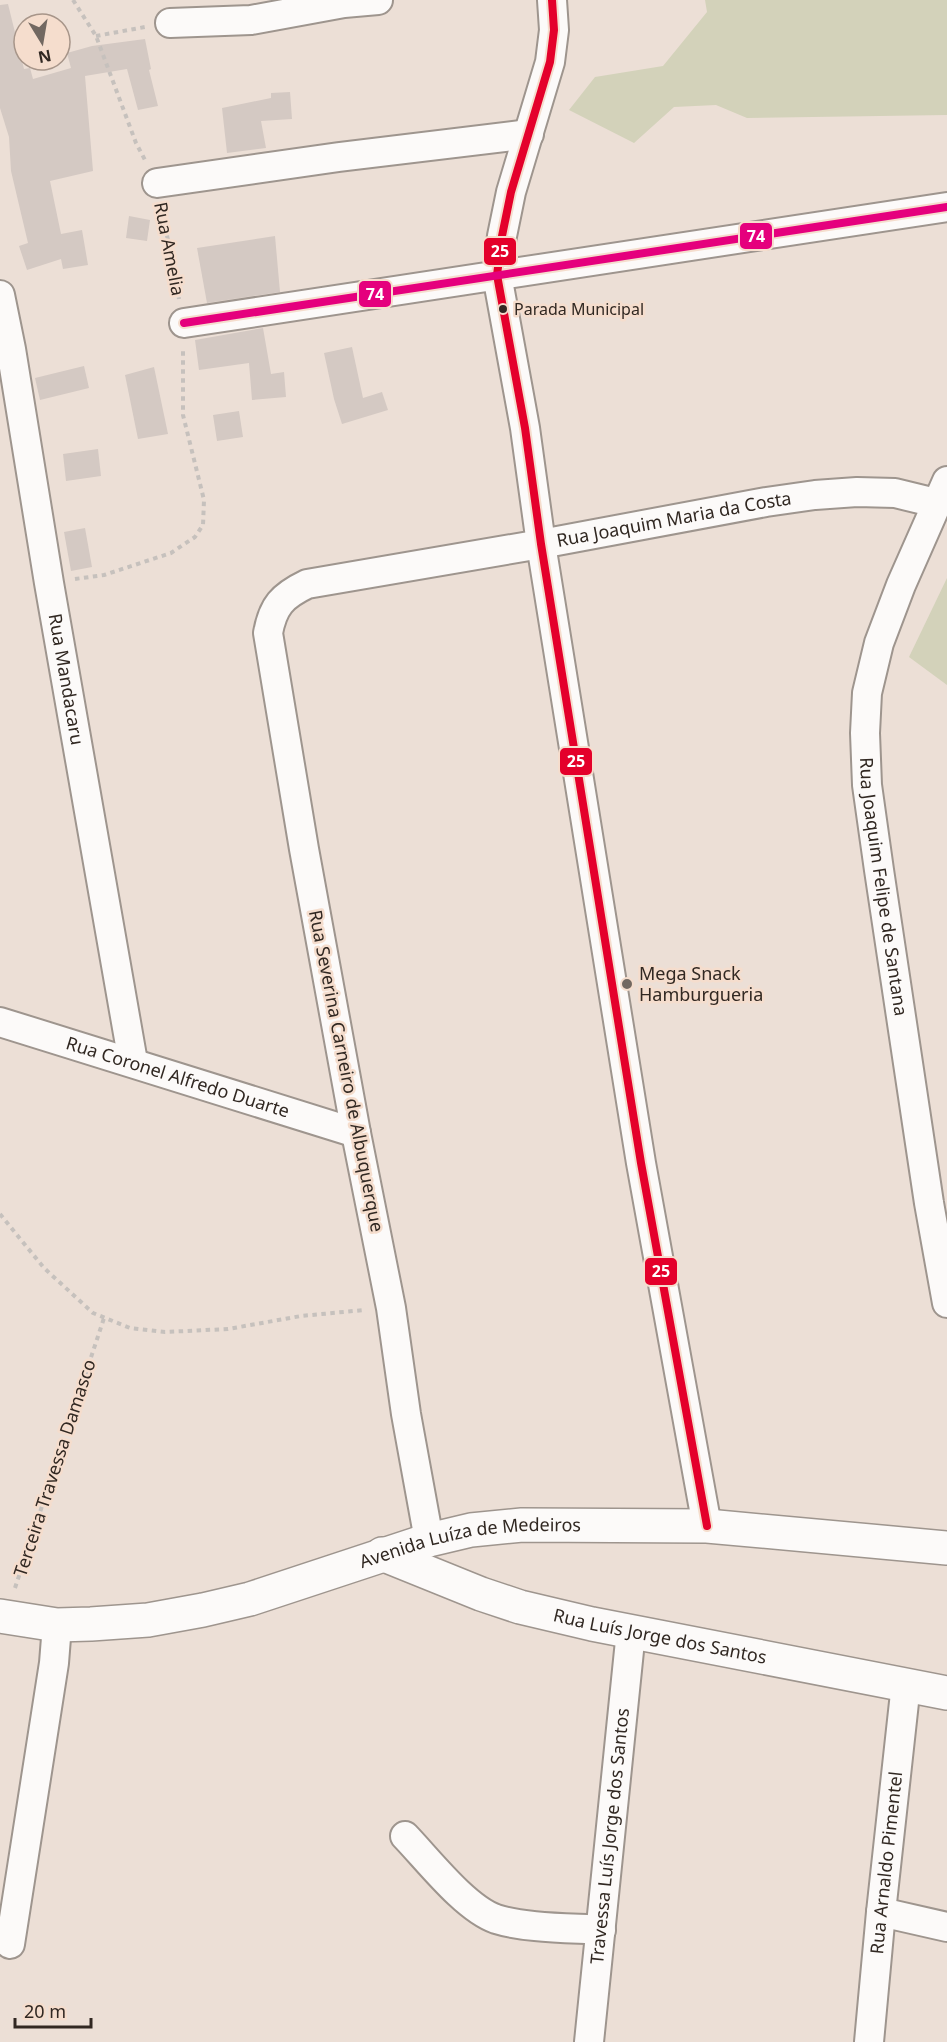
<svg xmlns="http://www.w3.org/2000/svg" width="947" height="2042" font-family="'Noto Sans',sans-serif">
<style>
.green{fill:#d3d2ba}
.building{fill:#d4c9c3}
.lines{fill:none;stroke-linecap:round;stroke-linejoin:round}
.street-casing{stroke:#9e958e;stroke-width:32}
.secondary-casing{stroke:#9e958e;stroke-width:36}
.path{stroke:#c6c1bd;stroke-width:4;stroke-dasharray:4.5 4.5;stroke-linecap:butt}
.street{stroke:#fcfaf9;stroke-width:28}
.secondary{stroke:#fcfaf9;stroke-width:33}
.bus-1-casing{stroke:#f5ddcd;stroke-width:12}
.bus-2-casing{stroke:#f5ddcd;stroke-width:12}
.bus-1{stroke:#e4002b;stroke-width:8}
.bus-2{stroke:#e5007d;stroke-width:8}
.bus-dot{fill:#312822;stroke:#f5ddcd;stroke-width:2}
.poi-dot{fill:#726861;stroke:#f5ddcd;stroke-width:2}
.labels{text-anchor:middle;stroke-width:5;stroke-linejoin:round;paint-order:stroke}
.bus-label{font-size:16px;fill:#312822;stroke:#f5ddcd;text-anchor:start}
.street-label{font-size:18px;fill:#312822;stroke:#f5ddcd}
.poi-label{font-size:18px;fill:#312822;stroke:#f5ddcd;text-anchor:start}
.line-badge{stroke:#f5ddcd;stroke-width:2}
.badge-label{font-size:16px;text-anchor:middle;font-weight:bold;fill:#fff}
</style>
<rect width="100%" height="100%" fill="#ecdfd6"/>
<g class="green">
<path d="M 705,0 L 947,0 L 947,115 L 747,118 L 716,105 L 674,107 L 634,143 L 569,110 L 595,77 L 663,66 L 707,12 Z"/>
<path d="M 947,578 L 947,685 L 909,657 Z"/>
</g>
<g class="building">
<path d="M 8,4 L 24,69 L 30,68 L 33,79 L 71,68 L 67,53 L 92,46 L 145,39 L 151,69 L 149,70 L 158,106 L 138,110 L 127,69 L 85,76 L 93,171 L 50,181 L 61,234 L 82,230 L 88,265 L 63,269 L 61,259 L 27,270 L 19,246 L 28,243 L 11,171 L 9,137 L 0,108 L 0,5 Z"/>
<path d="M 290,92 L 292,119 L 261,121 L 266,148 L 227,153 L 222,108 L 271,98 L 271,93 Z"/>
<path d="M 129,216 L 150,220 L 147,241 L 126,238 Z"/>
<path d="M 275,236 L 280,292 L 207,303 L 197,248 Z"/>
<path d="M 263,328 L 271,374 L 284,372 L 286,397 L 252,400 L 249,363 L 199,370 L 195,340 Z"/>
<path d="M 352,347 L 363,398 L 382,392 L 388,410 L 342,424 L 334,399 L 324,353 Z"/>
<path d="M 84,366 L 89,388 L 40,400 L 35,378 Z"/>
<path d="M 154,367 L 168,434 L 138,439 L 125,375 Z"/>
<path d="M 239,411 L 243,437 L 217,441 L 213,415 Z"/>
<path d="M 98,449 L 101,476 L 66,481 L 63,454 Z"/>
<path d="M 85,528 L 92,567 L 71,571 L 64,532 Z"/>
</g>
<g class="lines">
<defs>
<g id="street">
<path d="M 552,0 L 554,30 L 550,62 L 511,192 L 502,236 L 497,275 L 525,428 L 541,544 L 641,1163 L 707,1526"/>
<path d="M 170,23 L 251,20 L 344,3 L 378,0"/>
<path d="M 157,183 L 339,157 L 529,134"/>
<path id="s1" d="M 0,295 L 11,349 L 49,583 L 133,1062"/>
<path d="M 184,323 L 947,207"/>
<path id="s2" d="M 947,481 L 901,585 L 879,643 L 867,693 L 865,733 L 867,785 L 879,870 L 929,1203 L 947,1303"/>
<path id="s3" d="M 0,1022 L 356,1133"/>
<path id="s4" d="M 429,1540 L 406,1414 L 391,1308 L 356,1133 L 304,849 L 268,633 C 273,606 282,596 307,584 L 541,544 L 766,502 L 815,495 L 857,492 L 895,493 L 936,503"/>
<path d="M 405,1836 C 429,1861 465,1908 496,1919 C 524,1928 571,1928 601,1930"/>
<path d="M 881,1912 L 947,1927"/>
<path d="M 10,1944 L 54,1663 L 57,1625"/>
<path id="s5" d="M 589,2042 L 631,1631"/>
<path id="s6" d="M 869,2042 L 881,1912 L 906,1684"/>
</g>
<g id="secondary">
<path id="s7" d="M 382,1554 L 481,1594 L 520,1607 L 592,1624 L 947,1693"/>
<path id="s8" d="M 0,1616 L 57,1625 L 91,1624 L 148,1620 L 203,1610 L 250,1599 L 429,1540 L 471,1530 L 522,1525 L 707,1526 L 947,1548"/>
</g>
</defs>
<use href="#street" class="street-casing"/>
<use href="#secondary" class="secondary-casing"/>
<g class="path">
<path d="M 73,0 L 96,36 L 136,143 L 145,160"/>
<path d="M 96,36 L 145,27"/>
<path d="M 162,209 L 179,299"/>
<path d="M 75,579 L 104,575 L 171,553 L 195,537 L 203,525 L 204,500 L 183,415 L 183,348"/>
<path d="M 0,1214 L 44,1268 L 93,1313 L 130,1328 L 165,1332 L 228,1329 L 301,1316 L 364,1310"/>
<path d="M 15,1588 L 104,1318"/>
</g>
<use href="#street" class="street"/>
<use href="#secondary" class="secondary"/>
<defs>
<path id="bus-1" d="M 552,0 L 554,30 L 550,62 L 511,192 L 502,236 L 497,275 L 525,428 L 541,544 L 641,1163 L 707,1526"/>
<path id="bus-2" d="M 184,323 L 947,207"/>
</defs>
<use href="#bus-1" class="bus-1-casing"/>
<use href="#bus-2" class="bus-2-casing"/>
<use href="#bus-1" class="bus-1"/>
<use href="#bus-2" class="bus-2"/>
</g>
<circle class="bus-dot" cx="503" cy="309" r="5"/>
<circle class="poi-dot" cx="627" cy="984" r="6"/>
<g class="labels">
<g class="bus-label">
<text x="514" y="315">Parada Municipal</text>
</g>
<g class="street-label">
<text transform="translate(169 249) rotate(79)" y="6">Rua Amelia</text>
<text dy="6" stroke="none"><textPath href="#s4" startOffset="1360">Rua Joaquim Maria da Costa</textPath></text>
<text dy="6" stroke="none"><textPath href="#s1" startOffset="390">Rua Mandacaru</textPath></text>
<text dy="6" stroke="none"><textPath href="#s2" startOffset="422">Rua Joaquim Felipe de Santana</textPath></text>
<text transform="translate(346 1071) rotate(79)" y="6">Rua Severina Carneiro de Albuquerque</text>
<text dy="6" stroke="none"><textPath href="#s3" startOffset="186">Rua Coronel Alfredo Duarte</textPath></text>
<text transform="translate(55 1468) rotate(-72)" y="6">Terceira Travessa Damasco</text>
<text dy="6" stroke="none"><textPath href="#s8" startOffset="482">Avenida Luíza de Medeiros</textPath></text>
<text dy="6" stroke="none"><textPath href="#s7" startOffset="291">Rua Luís Jorge dos Santos</textPath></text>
<text dy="6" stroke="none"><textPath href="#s5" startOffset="207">Travessa Luís Jorge dos Santos</textPath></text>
<text dy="6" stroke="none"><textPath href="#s6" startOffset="180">Rua Arnaldo Pimentel</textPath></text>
</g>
<g class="poi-label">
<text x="639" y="980">Mega Snack<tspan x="639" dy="21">Hamburgueria</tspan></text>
</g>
</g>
<g class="line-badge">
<rect x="739" y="222" width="34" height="28" rx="6" fill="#e5007d"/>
<rect x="483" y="237" width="34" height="29" rx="6" fill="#e4002b"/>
<rect x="358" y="280" width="34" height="28" rx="6" fill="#e5007d"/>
<rect x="559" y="747" width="34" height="29" rx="6" fill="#e4002b"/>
<rect x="644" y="1257" width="34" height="29" rx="6" fill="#e4002b"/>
</g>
<g class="badge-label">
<text x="756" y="242">74</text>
<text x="500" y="257">25</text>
<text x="375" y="300">74</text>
<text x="576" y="767">25</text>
<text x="661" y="1277">25</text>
</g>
<g transform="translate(42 42) rotate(169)"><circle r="28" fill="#f5ddcd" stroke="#a79589" stroke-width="1.5"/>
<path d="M0-4.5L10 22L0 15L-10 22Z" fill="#726861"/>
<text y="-9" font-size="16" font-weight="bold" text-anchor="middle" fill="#312822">N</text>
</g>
<path d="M15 2018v9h76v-9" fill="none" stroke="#312822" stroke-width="3"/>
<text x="24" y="2018" font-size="18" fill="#312822" stroke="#f5ddcd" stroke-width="4.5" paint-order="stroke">20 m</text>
</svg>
